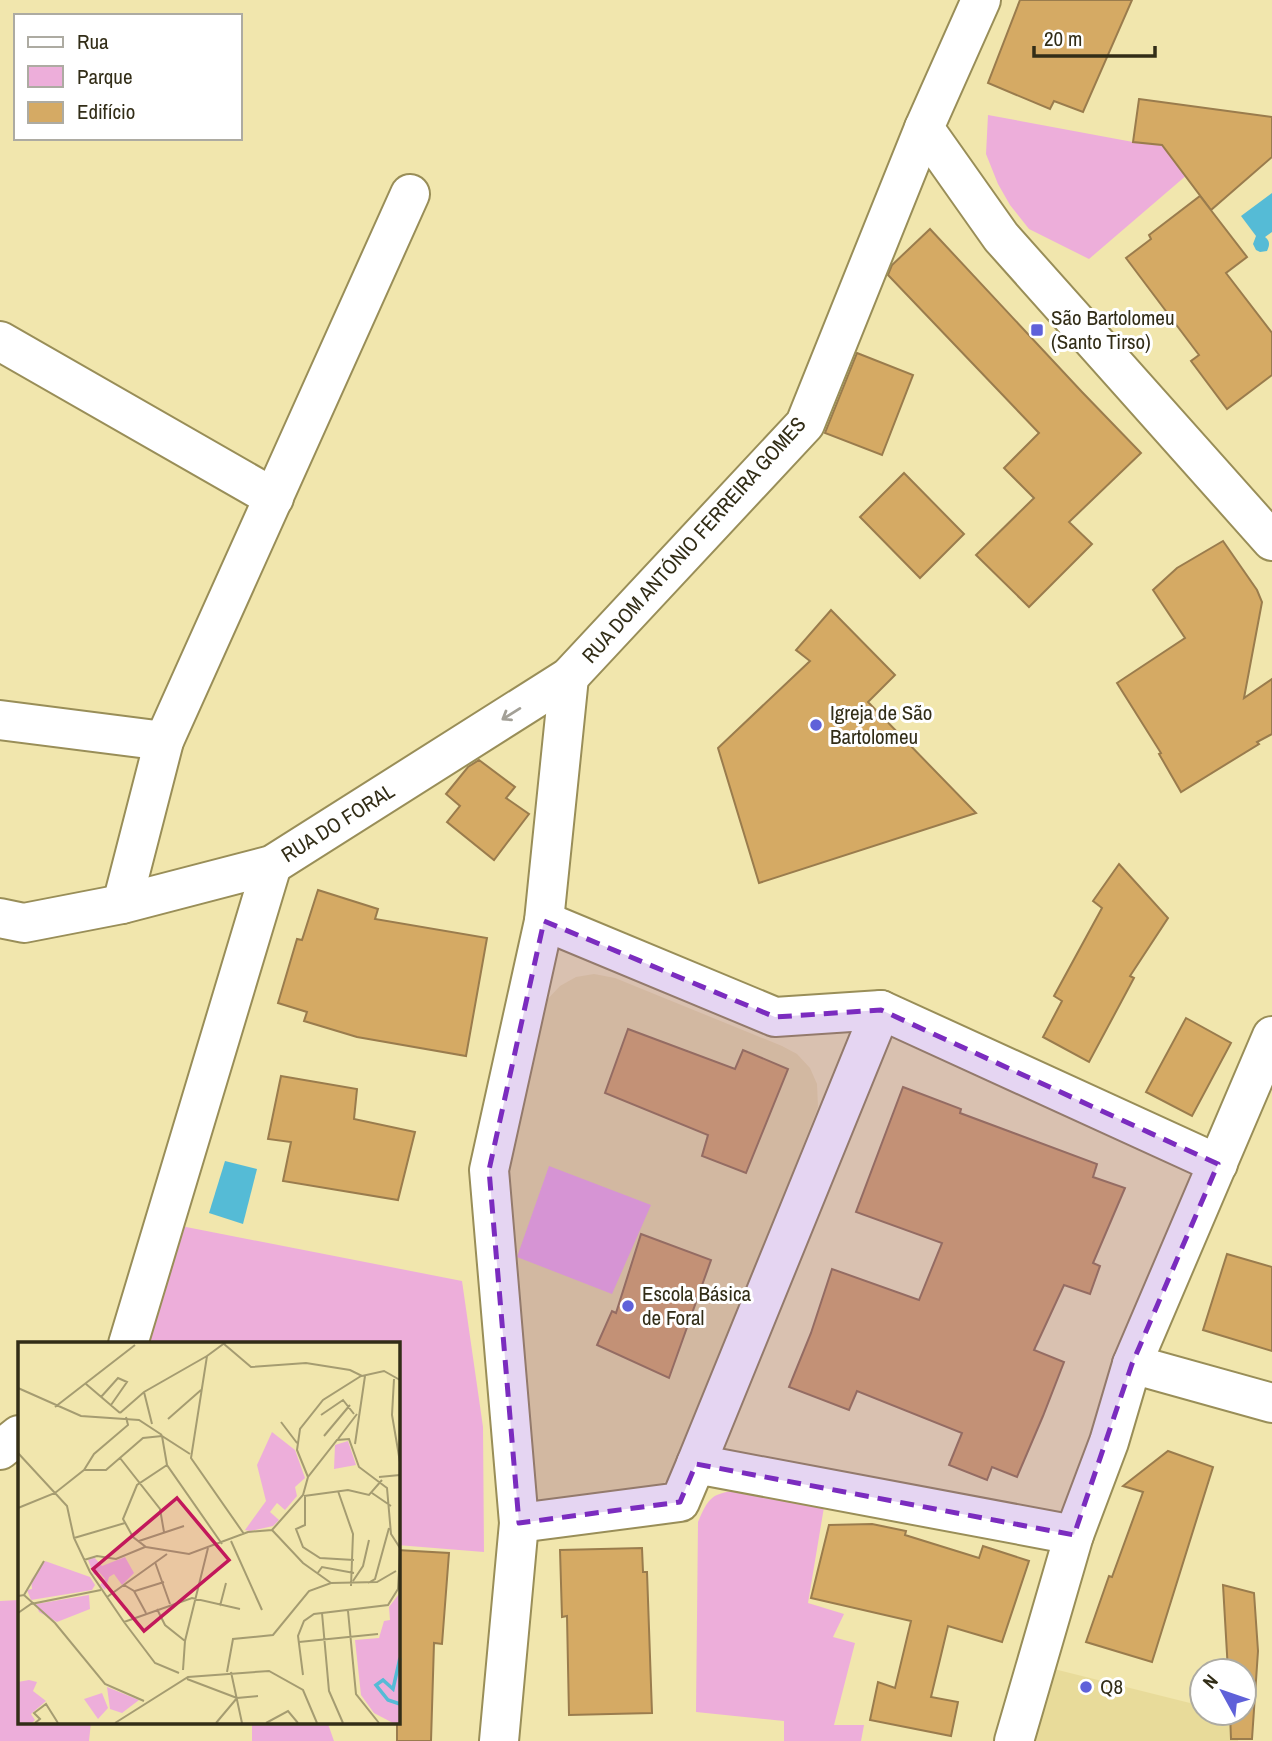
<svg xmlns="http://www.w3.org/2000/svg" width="1272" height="1741" font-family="'Archivo Narrow',sans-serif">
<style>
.built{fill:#e8db9a}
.green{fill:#edaeda}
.water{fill:#55bbd6}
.building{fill:#d5aa64;stroke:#9a7c4d;stroke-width:2}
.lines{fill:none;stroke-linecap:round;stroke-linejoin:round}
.street-casing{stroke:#998e58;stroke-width:42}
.secondary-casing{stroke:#998e58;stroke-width:42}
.street{stroke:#fff;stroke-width:38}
.secondary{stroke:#fff;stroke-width:38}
.oneway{stroke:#a3a097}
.marked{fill:#7b2cbf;fill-opacity:0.2;stroke:#7b2cbf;stroke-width:5;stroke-dasharray:14 9;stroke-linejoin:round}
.poi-dot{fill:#5f61d9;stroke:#fff;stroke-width:2.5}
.labels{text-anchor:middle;stroke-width:6;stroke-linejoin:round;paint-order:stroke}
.poi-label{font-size:21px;fill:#322d17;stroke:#fff;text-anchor:start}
.street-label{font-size:21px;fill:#322d17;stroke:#fff}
.inset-river{fill:none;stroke:#55bbd6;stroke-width:3.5}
.inset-road{fill:none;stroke:#a59c71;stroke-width:2}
.view{fill:#c2185b;fill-opacity:0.15;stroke:#c2185b;stroke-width:3.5}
.inset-edge{fill:none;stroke:#322d17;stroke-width:3.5}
</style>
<rect width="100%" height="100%" fill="#f1e6ad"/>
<g class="built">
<path d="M 594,974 L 615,978 L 782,1046 L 797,1054 L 810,1068 L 817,1084 L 818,1107 L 679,1465 L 663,1484 L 646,1492 L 553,1505 L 538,1500 L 528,1495 L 507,1157 L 544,1003 L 560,986 L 576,977 Z"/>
<path d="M 1050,1668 L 1202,1706 L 1202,1713 L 1229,1713 L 1239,1716 L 1238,1741 L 1031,1741 Z"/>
</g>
<g class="green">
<path d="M 988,115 L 1133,142 L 1216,150 L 1089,259 L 1029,229 L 1010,205 L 998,184 L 986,154 Z"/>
<path d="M 549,1166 L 651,1205 L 612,1294 L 517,1257 Z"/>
<path d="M 176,1225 L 462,1281 L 483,1427 L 484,1552 L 397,1545 L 397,1344 L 138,1344 Z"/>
<path d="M 738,1490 L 824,1507 L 808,1603 L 844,1614 L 833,1637 L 855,1643 L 834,1725 L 864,1725 L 861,1741 L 784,1741 L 784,1721 L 696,1712 L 698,1522 C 709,1497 711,1494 738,1490 Z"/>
<path d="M 19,1600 L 19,1722 L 91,1722 L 89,1741 L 0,1741 L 0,1601 Z"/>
<path d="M 252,1722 L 326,1722 L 328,1724 L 334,1741 L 252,1741 Z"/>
</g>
<g class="water">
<path d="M 1272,193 L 1272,232 L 1265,237 C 1270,241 1270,245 1267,251 L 1260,252 L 1256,250 L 1253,244 L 1256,236 L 1241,216 Z"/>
<path d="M 225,1161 L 257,1169 L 243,1224 L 209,1213 Z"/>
</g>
<g class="building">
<path d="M 1020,0 L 1132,0 L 1083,112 L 1054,101 L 1050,109 L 988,83 Z"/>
<path d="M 1139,99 L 1272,117 L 1272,157 L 1211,210 L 1162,145 L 1133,142 Z"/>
<path d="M 1200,196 L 1247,257 L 1226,273 L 1272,333 L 1272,375 L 1227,409 L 1191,361 L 1199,355 L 1126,258 L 1151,239 L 1149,235 Z"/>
<path d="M 930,229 L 1082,392 L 1141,453 L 1069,522 L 1092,544 L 1029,607 L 976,555 L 1034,498 L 1004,468 L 1039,433 L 888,275 L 892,265 Z"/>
<path d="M 857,353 L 913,375 L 882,455 L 825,433 Z"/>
<path d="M 904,473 L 964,534 L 920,578 L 860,517 Z"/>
<path d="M 1223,541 L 1257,590 L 1262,602 L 1244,698 L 1272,679 L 1272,734 L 1257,742 L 1259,744 L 1181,792 L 1159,754 L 1161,753 L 1117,683 L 1185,638 L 1153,590 L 1177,568 Z"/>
<path d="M 831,610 L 895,675 L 868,702 L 976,813 L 759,883 L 718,748 L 810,661 L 796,650 Z"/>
<path d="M 479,760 L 515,787 L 506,798 L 529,814 L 494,860 L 447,822 L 460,806 L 446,794 L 468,767 Z"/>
<path d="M 1119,864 L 1168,918 L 1130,976 L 1134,978 L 1089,1062 L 1043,1037 L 1062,1001 L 1054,996 L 1102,908 L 1093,901 Z"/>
<path d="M 318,890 L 378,909 L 375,919 L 487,938 L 466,1056 L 357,1037 L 304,1021 L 307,1012 L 278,1003 L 297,939 L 302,940 Z"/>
<path d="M 1186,1018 L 1231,1043 L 1192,1116 L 1146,1092 Z"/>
<path d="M 628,1029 L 735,1069 L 743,1050 L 788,1069 L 746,1173 L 702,1156 L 708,1135 L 605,1093 Z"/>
<path d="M 281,1076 L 357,1089 L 354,1119 L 415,1132 L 398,1200 L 283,1181 L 291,1142 L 268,1139 Z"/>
<path d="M 903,1087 L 961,1109 L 960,1113 L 1097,1164 L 1093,1177 L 1125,1188 L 1093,1263 L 1100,1266 L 1090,1294 L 1064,1285 L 1034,1350 L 1064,1362 L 1043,1416 L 1017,1477 L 992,1467 L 987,1480 L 949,1465 L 962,1433 L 857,1391 L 849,1410 L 789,1387 L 811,1333 L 832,1269 L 919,1300 L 942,1243 L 856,1212 Z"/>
<path d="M 641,1234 L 711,1260 L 669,1378 L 597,1345 L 612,1311 L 616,1313 Z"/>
<path d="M 1227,1254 L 1272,1267 L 1272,1351 L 1203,1330 Z"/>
<path d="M 1168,1451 L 1213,1467 L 1152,1662 L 1086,1642 L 1109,1576 L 1112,1577 L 1143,1492 L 1123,1486 Z"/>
<path d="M 872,1524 L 906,1531 L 905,1535 L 979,1558 L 983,1546 L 1029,1561 L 1002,1642 L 948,1626 L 931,1697 L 958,1702 L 951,1736 L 870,1720 L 878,1682 L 895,1688 L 911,1621 L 811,1598 L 829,1525 Z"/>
<path d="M 642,1548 L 643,1572 L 647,1572 L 652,1713 L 569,1715 L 567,1616 L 562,1617 L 560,1550 Z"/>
<path d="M 397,1550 L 449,1553 L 442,1644 L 434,1643 L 431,1741 L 397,1741 Z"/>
<path d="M 1223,1585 L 1254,1593 L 1258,1651 L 1252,1739 L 1231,1739 L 1230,1713 L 1244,1713 L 1244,1671 L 1228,1671 Z"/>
</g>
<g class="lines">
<defs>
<g id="street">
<path d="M 0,341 L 274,498"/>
<path d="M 0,720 L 164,741"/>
<path d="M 122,904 L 164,741 L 410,194"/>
<path d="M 0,918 L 24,923 L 122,904 L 272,865 L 569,677 L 805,424 L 924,128"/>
<path d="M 544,921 L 775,1017 L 881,1010 L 1218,1164"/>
<path d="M 128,1344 L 272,865"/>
<path d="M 1132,1364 L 1272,1403"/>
<path d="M 0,1450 L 19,1435"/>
<path d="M 696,1464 L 881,1010"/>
<path d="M 519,1523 L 680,1502 L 696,1464 L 1074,1535"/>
<path d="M 499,1741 L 519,1523 L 489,1170 L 544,921 L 569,677"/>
<path d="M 1014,1741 L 1074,1535 L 1109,1442 L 1132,1364 L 1272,1036"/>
</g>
<path id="secondary" d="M 981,0 L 924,128 L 1001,237 L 1272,541"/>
</defs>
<use href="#street" class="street-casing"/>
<use href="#secondary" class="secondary-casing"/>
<use href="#street" class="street"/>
<use href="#secondary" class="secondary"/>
</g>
<defs><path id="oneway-shaft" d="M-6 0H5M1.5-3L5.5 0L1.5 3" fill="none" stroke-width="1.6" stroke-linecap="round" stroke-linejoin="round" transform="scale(1.75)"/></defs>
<use class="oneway" href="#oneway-shaft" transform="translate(511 714) rotate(148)"/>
<path class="marked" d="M 544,921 L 775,1017 L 881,1010 L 1218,1164 L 1132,1364 L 1074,1535 L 696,1464 L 680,1502 L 519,1523 L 489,1170 Z"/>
<g class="poi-dot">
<rect x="1030" y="323" width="14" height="14" rx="3.5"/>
<circle cx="816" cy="725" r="7"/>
<circle cx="628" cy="1306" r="7"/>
<circle cx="1086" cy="1687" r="7"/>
</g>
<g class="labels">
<g class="poi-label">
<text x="1051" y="325">São Bartolomeu<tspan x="1051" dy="24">(Santo Tirso)</tspan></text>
<text x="830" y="720">Igreja de São<tspan x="830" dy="24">Bartolomeu</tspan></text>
<text x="642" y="1301">Escola Básica<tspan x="642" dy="24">de Foral</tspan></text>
<text x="1100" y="1694">Q8</text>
</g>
<g class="street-label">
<text transform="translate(694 540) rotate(-48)" y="7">RUA DOM ANTÓNIO FERREIRA GOMES</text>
<text transform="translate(338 823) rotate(-32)" y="7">RUA DO FORAL</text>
</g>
</g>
<g transform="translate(18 1342)">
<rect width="382" height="382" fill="#f1e6ad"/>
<path d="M 254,90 L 277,108 L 287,136 L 277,145 L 279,154 L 267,168 L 259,161 L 252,170 L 261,178 L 255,184 L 232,189 L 227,188 L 248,159 L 239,123 ZM 330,99 L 338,123 L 316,127 L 317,103 ZM 76,215 L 84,224 L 107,215 L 116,231 L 104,243 L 96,232 L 91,235 L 87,248 L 82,243 L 87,237 L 81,230 L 76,233 L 70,218 ZM 27,219 L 72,235 L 77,243 L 74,248 L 13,258 L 9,248 L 14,247 L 13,238 ZM 381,252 L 381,381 L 375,381 L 356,371 L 343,353 L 337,298 L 361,296 L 366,279 L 372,278 L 371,265 ZM 71,253 L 72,267 L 39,280 L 21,270 L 18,262 ZM 11,338 L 19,340 L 15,349 L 28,359 L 13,372 L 17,378 L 14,381 L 0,381 L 0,340 ZM 89,345 L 121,358 L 104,371 L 92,367 ZM 84,351 L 90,366 L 80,377 L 66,357 Z" fill="#edaeda"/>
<path class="inset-river" d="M 382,316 L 375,347 L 365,338 L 358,343 L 370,358 L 382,362"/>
<path class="inset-road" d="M 208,0 L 189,14 L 173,116 L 226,192M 206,2 L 233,25 L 288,21 L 332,28 L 344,34 L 366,29 L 382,38M 376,37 L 374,73 L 382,120M 68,42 L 102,71M 0,46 L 63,74 L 121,78 L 144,93M 126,50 L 134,82M 83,55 L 100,36 L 109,40 L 93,63M 37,65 L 117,3M 102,71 L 126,50 L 189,14M 303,73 L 325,58 L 336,72M 150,77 L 183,48M 263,80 L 279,101M 144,94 L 149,123 L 204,202M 306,94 L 332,63M 320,97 L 339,72M 337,102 L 347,34M 0,111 L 49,164 L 56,196 L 72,230 L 106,280 L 137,321 L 161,331M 102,116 L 142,167 L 146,190M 149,123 L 119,143 L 105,177 L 115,195 L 128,205 L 171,212 L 230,190 L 254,188 L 285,153 L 290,135 L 319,98 L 331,97 L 341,125 L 369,146 L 373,192 L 382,206M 66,128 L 76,112 L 110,83 L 108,75M 290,135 L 279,108 L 282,87 L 305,58 L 343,34M 361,135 L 382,133M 320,149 L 335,192 L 333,244M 354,151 L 373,164M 286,154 L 330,148 L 351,153 L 364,138M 287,154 L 287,183 L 278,187 L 285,205 L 302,216 L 336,218M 0,166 L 37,151 L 66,128 L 88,128 L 125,96 L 144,94 L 172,112M 254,188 L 285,221 L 313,241M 56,196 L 107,181M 121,199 L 166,184M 213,199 L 244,268M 66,218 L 79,214 L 98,217 L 127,205M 137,220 L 152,262M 299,232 L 304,225 L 336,231M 335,239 L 345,224 L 351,198M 350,241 L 357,237 L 371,186M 106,243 L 116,249 L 128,271M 117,249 L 146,240M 6,253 L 26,219M 0,254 L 6,253 L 37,281 L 87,342 L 126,359M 89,255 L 149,212M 202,264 L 208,241M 139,267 L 147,283 L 167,299M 330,269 L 338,352 L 361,381M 0,271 L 13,262 L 83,248M 304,271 L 311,349 L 325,381M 106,280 L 174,256 L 222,267M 281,300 L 360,292M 165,328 L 167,299 L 190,206M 209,330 L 215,297 L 255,293 L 291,249 L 313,241 L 359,240 L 378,229M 213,330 L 224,381M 285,333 L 280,294 L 286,279 L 296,272 L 370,263 L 380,247 L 382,212M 169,337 L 219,356M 17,381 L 22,377 L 16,371 L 28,362 L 40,381M 97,381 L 170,335 L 251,329 L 285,348 L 299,381M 198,381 L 219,356 L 240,354M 248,381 L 270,369 L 280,381"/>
<path class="view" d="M 159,156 L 211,218 L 126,289 L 75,227 Z"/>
<rect width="382" height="382" class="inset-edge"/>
</g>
<rect x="14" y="14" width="228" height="126" fill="#ffffff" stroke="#adaba2" stroke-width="2"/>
<rect x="28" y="37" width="35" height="10" fill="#ffffff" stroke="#adaba2" stroke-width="2"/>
<text x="77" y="49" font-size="21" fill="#322d17">Rua</text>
<rect x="28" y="66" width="35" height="21" fill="#edaeda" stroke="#adaba2" stroke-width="2"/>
<text x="77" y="84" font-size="21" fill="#322d17">Parque</text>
<rect x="28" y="102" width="35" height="21" fill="#d5aa64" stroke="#adaba2" stroke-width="2"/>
<text x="77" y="119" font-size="21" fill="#322d17">Edifício</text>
<g transform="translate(1223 1692) rotate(310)"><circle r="33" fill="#ffffff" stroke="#adaba2" stroke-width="2"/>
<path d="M0-5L12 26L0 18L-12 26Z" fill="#5f61d9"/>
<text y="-10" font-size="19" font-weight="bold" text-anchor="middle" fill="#322d17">N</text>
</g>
<path d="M1034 46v10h121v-10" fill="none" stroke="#322d17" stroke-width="3.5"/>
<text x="1044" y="46" font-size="21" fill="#322d17" stroke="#ffffff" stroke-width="5" paint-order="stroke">20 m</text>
</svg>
